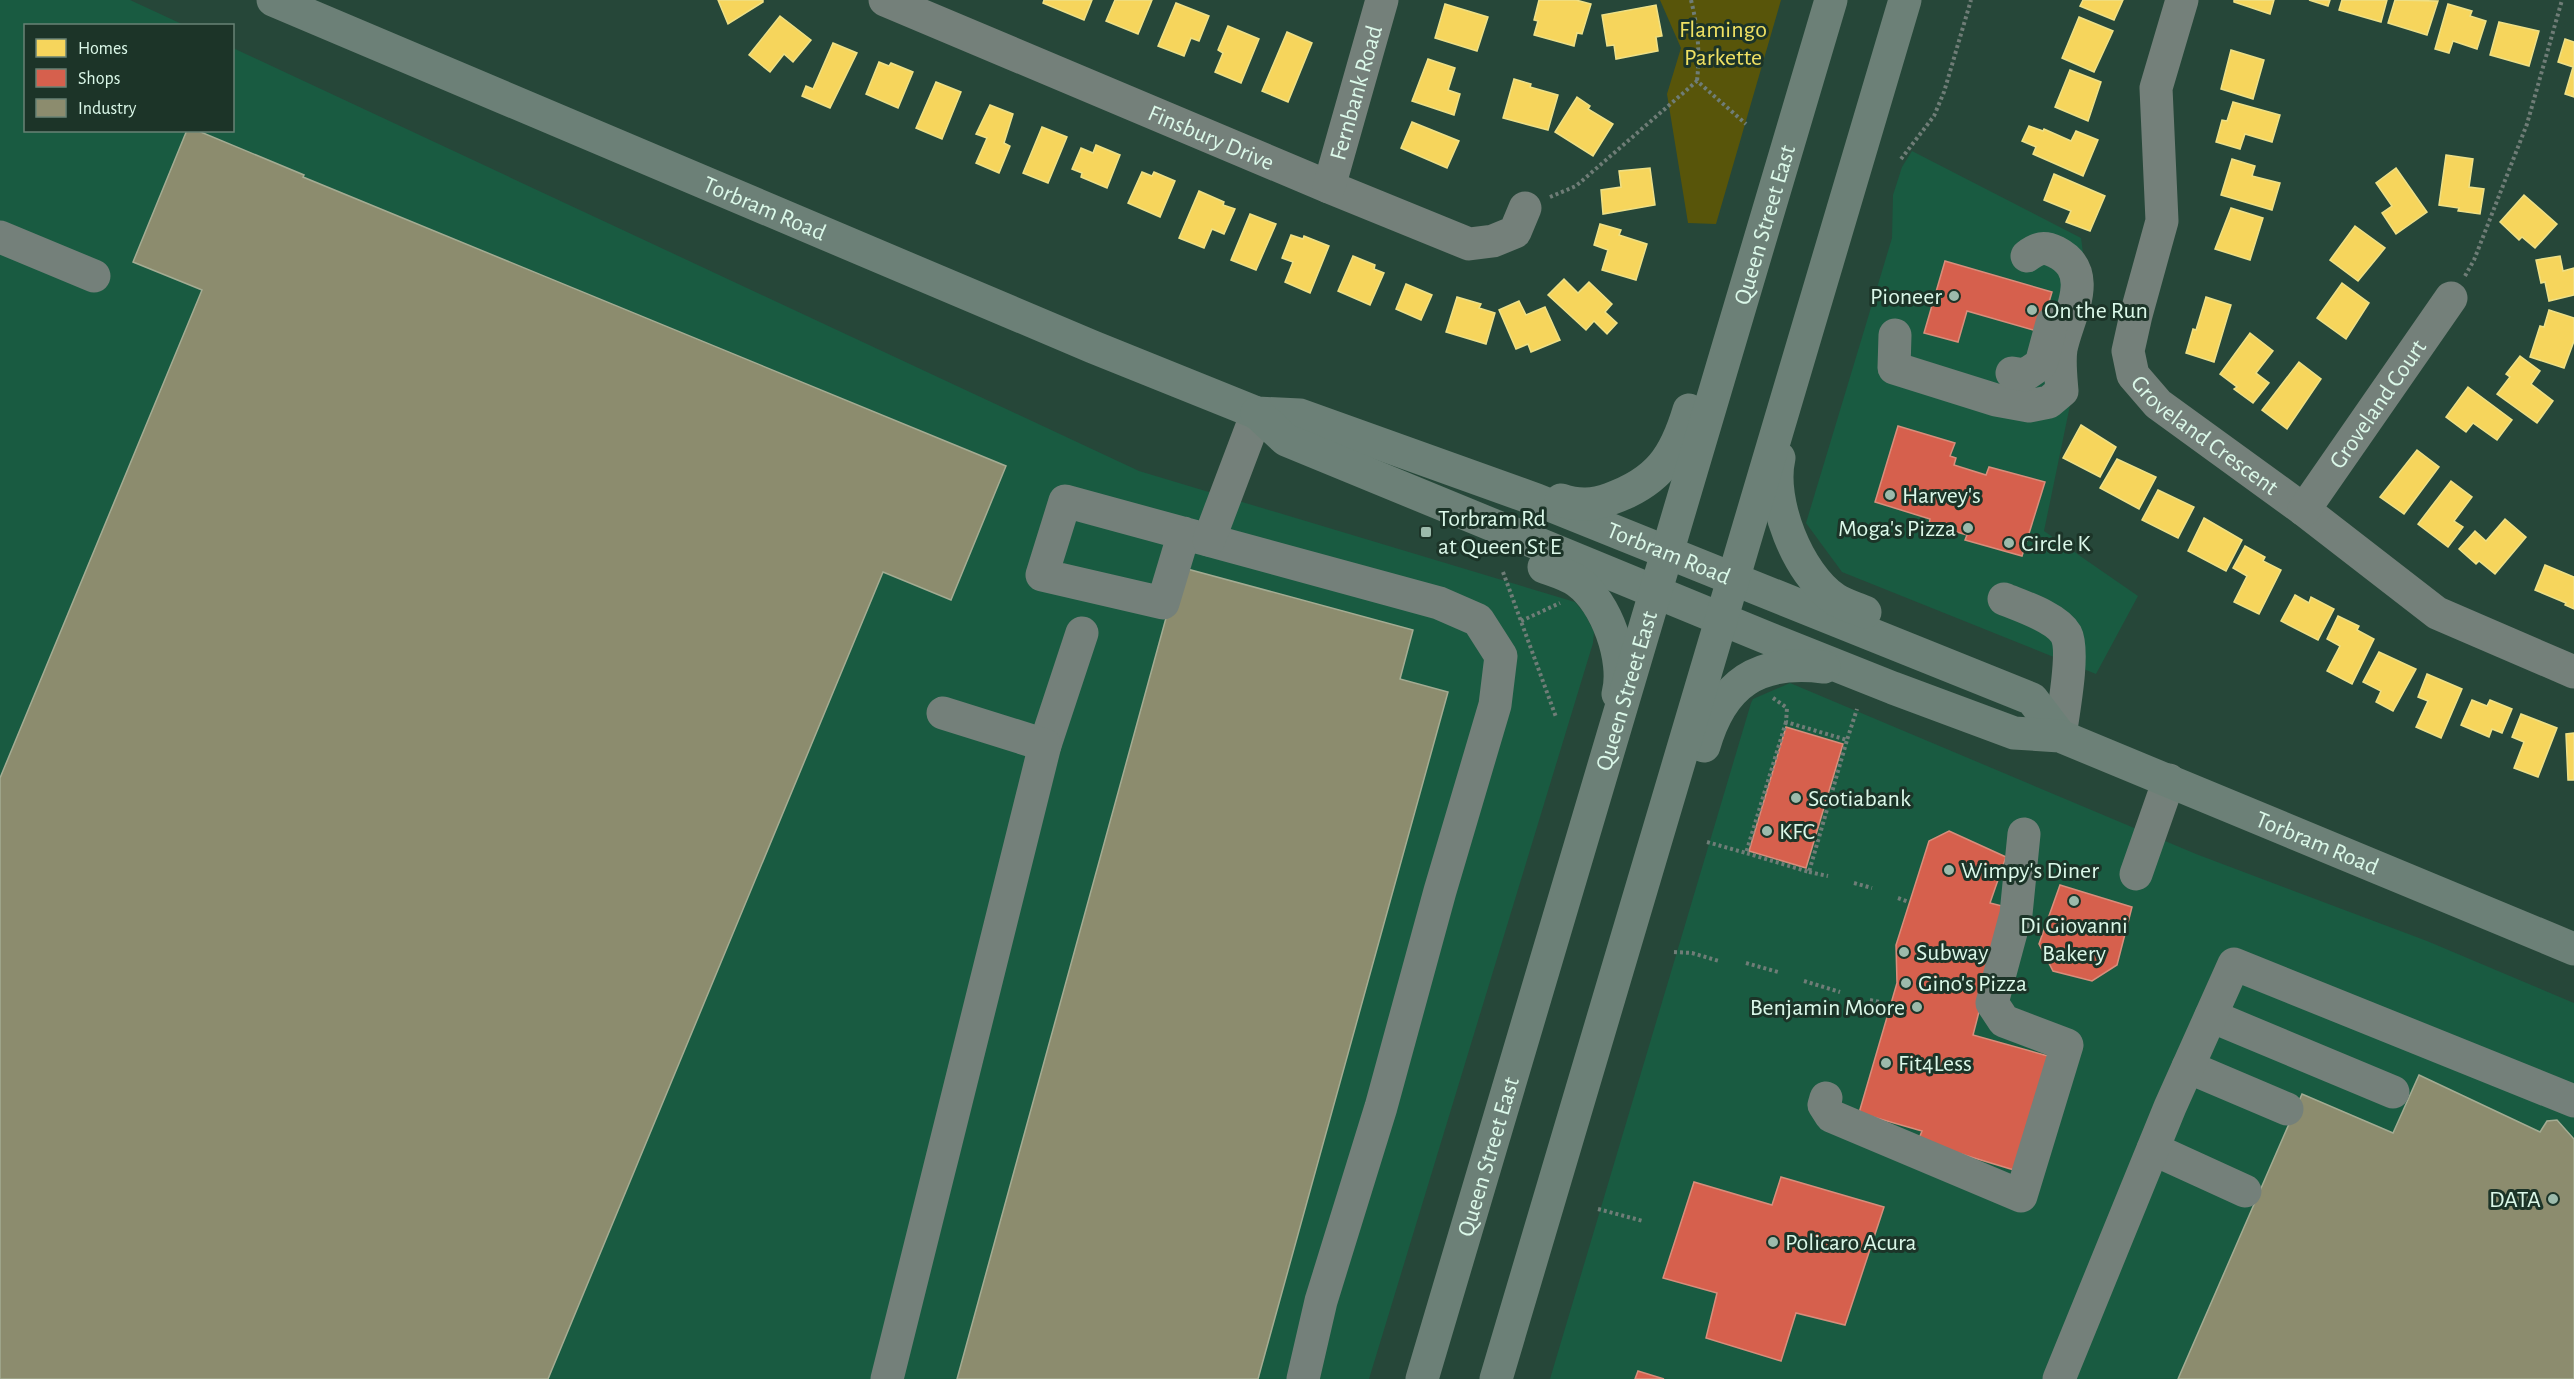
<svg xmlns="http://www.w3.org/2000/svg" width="2574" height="1379" font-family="'Alegreya Sans',sans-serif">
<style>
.built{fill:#195b41}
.green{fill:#58550a}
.homes{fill:#f6d55c;stroke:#eee086;stroke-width:1.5}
.shops{fill:#d6604d;stroke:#d88e7c;stroke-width:1.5}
.industry{fill:#8c8c6e;stroke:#a4ac93;stroke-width:1.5}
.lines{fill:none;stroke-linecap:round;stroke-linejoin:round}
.path{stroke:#6f7d77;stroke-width:4;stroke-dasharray:3 3;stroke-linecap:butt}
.minor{stroke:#74807a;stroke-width:33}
.major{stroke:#6c8077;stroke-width:33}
.poi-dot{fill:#9cbaab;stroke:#1c3428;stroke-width:2}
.labels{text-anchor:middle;stroke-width:6;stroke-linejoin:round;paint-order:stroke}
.park-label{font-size:24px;fill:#f0e163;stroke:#1c3428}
.street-label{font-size:24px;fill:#dbf8e9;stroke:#1c3428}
.poi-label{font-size:24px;fill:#dbf8e9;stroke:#1c3428;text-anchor:start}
</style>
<rect width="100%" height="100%" fill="#264739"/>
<g class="built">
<path d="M 0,0 L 130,0 L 184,25 L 26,26 L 26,130 L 232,130 L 233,48 L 1139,471 L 1575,602 L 1585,614 L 1594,632 L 1593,643 L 1369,1379 L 0,1379 Z"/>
<path d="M 1912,151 L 2081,238 L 2088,288 L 2068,353 L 2074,386 L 2044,531 L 2138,596 L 2096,674 L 1842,572 L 1806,523 L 1892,238 L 1893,195 L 1902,167 Z"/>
<path d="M 1790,683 L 2196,854 L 2427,941 L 2574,1003 L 2574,1379 L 1550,1379 L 1751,703 L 1753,699 Z"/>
</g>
<path class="green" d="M 1660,0 L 1781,0 L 1716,224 L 1688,223 L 1667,94 L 1681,48 Z"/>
<g class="homes">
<path d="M 718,0 L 763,0 L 763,2 L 728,24 Z"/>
<path d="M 1044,0 L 1092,0 L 1084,20 L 1043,3 Z"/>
<path d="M 1115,0 L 1152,0 L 1138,34 L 1106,21 Z"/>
<path d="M 1539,0 L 1576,0 L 1591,4 L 1582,34 L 1577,33 L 1574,46 L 1534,35 L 1538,21 L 1534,20 Z"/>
<path d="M 2083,0 L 2123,0 L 2114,20 L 2080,6 Z"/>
<path d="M 2234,0 L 2274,0 L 2270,14 L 2234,2 Z"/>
<path d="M 2309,0 L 2330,0 L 2328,6 Z"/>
<path d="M 2342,0 L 2387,0 L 2381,22 L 2339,10 Z"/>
<path d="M 2395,0 L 2438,1 L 2427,35 L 2388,23 Z"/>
<path d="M 1176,3 L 1209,16 L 1199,41 L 1191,38 L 1184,56 L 1158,46 Z"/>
<path d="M 1445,4 L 1488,17 L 1477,51 L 1435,38 Z"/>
<path d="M 2448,4 L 2472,11 L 2470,16 L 2486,21 L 2477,49 L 2453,41 L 2449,53 L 2435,49 Z"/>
<path d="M 1656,5 L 1662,36 L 1656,37 L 1658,51 L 1616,59 L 1614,45 L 1607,46 L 1602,15 Z"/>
<path d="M 780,16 L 811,40 L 793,62 L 784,54 L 770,72 L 749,55 Z"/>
<path d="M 2079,17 L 2113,31 L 2094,72 L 2062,58 Z"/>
<path d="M 2499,22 L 2539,31 L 2529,66 L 2490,55 Z"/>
<path d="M 1228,26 L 1259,39 L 1241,83 L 1215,72 L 1223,53 L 1218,50 Z"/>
<path d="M 1287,32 L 1312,43 L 1288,102 L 1262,91 Z"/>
<path d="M 2565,39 L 2574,42 L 2574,97 L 2565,94 L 2573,67 L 2558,62 Z"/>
<path d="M 833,43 L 857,53 L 830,108 L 802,96 L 806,86 L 813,89 Z"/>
<path d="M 2231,50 L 2264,60 L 2253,99 L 2221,89 Z"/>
<path d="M 1428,59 L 1455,68 L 1448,90 L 1460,94 L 1454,115 L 1412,101 Z"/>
<path d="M 879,62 L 889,66 L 891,63 L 913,72 L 898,108 L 866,94 Z"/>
<path d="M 2070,70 L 2101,82 L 2088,121 L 2055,107 Z"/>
<path d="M 1514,79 L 1531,84 L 1530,87 L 1558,95 L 1548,130 L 1503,118 Z"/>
<path d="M 936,82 L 961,92 L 942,139 L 916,128 Z"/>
<path d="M 1577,97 L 1590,106 L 1588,109 L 1613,124 L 1593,156 L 1555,132 Z"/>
<path d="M 2233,102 L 2280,115 L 2272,142 L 2245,134 L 2240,149 L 2216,142 L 2222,120 L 2227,121 Z"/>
<path d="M 990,105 L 1013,114 L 1004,143 L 1010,146 L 999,173 L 976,163 L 987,138 L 976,134 Z"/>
<path d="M 1412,122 L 1459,141 L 1447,168 L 1401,148 Z"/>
<path d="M 2029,126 L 2043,131 L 2044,129 L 2071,141 L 2076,131 L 2098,140 L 2083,176 L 2033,154 L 2036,147 L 2022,141 Z"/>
<path d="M 1042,127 L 1067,137 L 1048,183 L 1023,173 Z"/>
<path d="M 1096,145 L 1120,155 L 1107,188 L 1081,177 L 1082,173 L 1072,169 L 1081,148 L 1093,153 Z"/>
<path d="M 2446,155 L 2473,159 L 2469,187 L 2484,189 L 2480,214 L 2458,211 L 2459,208 L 2439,205 Z"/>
<path d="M 2232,159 L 2255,166 L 2252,176 L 2280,183 L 2272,210 L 2221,195 Z"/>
<path d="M 1650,168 L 1655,205 L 1603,214 L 1601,190 L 1621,187 L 1619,171 Z"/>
<path d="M 2396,168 L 2427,212 L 2396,234 L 2382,213 L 2392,206 L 2376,183 Z"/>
<path d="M 1142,172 L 1152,176 L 1154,172 L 1175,181 L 1160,217 L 1128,203 Z"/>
<path d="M 2054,174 L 2105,196 L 2090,231 L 2066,222 L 2071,211 L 2044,200 Z"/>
<path d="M 1199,191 L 1224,202 L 1223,205 L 1235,209 L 1224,234 L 1212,229 L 1204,248 L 1179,238 Z"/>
<path d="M 2524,195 L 2557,224 L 2535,248 L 2522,237 L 2519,240 L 2500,222 Z"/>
<path d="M 2231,208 L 2263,218 L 2250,260 L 2215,249 Z"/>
<path d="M 1250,214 L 1276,224 L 1256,270 L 1231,260 Z"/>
<path d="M 1600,224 L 1621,230 L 1619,235 L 1647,244 L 1636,280 L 1602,270 L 1608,250 L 1594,245 Z"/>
<path d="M 2355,226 L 2385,248 L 2358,281 L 2330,260 Z"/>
<path d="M 1291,235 L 1303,239 L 1304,236 L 1329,246 L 1310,293 L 1285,282 L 1293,262 L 1282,258 Z"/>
<path d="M 1353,256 L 1375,265 L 1374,269 L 1384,273 L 1370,305 L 1338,291 Z"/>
<path d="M 2560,256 L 2563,271 L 2574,268 L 2574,295 L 2549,301 L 2545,282 L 2541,283 L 2536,260 Z"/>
<path d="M 1564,279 L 1578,293 L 1589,282 L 1612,304 L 1605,312 L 1617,323 L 1607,334 L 1594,321 L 1586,330 L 1548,295 Z"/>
<path d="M 2342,283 L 2369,303 L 2346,339 L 2317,318 Z"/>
<path d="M 1406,284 L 1432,295 L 1421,320 L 1396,309 Z"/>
<path d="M 1457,297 L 1481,304 L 1479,308 L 1495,313 L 1486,344 L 1446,332 Z"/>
<path d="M 2206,297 L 2231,305 L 2214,362 L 2186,353 L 2193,329 L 2196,330 Z"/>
<path d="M 1519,301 L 1526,315 L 1545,307 L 1560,340 L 1531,352 L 1528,344 L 1516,349 L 1499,310 Z"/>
<path d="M 2549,310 L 2574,318 L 2574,341 L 2564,368 L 2530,357 L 2540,326 L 2544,327 Z"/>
<path d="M 2250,333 L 2273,351 L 2256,373 L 2269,383 L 2253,403 L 2234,389 L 2237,387 L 2220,374 Z"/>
<path d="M 2520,356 L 2540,371 L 2531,384 L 2553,401 L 2537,423 L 2497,394 L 2510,377 L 2506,374 Z"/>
<path d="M 2299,362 L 2321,379 L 2287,429 L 2262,410 Z"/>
<path d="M 2468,387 L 2512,420 L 2497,440 L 2473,423 L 2466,432 L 2446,417 Z"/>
<path d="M 2081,425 L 2116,447 L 2100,477 L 2063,458 Z"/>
<path d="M 2417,450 L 2439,467 L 2404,514 L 2380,497 Z"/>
<path d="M 2117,459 L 2156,477 L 2139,509 L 2100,488 Z"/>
<path d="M 2451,481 L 2472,497 L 2454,521 L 2463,527 L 2448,547 L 2418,524 Z"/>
<path d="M 2158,490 L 2194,507 L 2178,538 L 2142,520 Z"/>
<path d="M 2204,518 L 2242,540 L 2226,571 L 2188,551 Z"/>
<path d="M 2505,519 L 2526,537 L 2495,574 L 2479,561 L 2476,564 L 2459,549 L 2475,531 L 2486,541 Z"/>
<path d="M 2245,546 L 2265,557 L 2263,561 L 2281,570 L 2259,614 L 2234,602 L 2247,576 L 2233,568 Z"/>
<path d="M 2545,565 L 2574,577 L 2574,609 L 2565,605 L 2566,603 L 2535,590 Z"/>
<path d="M 2295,595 L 2309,603 L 2311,597 L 2334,609 L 2318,640 L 2281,621 Z"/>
<path d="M 2338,616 L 2359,626 L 2357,630 L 2374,639 L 2352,684 L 2327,671 L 2340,646 L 2327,639 Z"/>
<path d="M 2379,652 L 2416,669 L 2393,711 L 2376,702 L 2381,691 L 2363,682 Z"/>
<path d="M 2427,674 L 2462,689 L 2441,738 L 2416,727 L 2428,701 L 2418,697 Z"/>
<path d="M 2472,700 L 2487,706 L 2490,700 L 2512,709 L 2502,733 L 2492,729 L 2489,737 L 2461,725 Z"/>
<path d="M 2521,714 L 2557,728 L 2538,777 L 2514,768 L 2524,742 L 2512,737 Z"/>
<path d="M 2574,733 L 2574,780 L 2568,780 L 2566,734 Z"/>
</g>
<g class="shops">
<path d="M 1945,261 L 2052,292 L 2040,332 L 1967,311 L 1958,342 L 1924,333 Z"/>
<path d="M 1898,426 L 1955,443 L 1950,456 L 1956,458 L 1954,465 L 1986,475 L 1989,467 L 2045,482 L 2022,556 L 1965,540 L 1967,535 L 1929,524 L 1930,519 L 1875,502 Z"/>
<path d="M 1786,727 L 1843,744 L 1806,868 L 1749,851 Z"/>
<path d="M 1949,831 L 2006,857 L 1990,903 L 2006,907 L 1973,1035 L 2048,1056 L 2014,1170 L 1918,1141 L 1922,1131 L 1859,1113 L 1897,983 L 1896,945 L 1929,841 Z"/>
<path d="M 2060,885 L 2132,907 L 2117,965 L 2092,981 L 2053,971 L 2039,944 Z"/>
<path d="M 1781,1177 L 1884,1207 L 1845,1325 L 1796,1313 L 1781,1361 L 1706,1338 L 1717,1293 L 1663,1278 L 1694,1182 L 1772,1205 Z"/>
<path d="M 1638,1371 L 1664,1379 L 1635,1379 Z"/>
</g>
<g class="industry">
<path d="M 187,130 L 196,130 L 304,175 L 303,177 L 1006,466 L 951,600 L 883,572 L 548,1379 L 0,1379 L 0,778 L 202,290 L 133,262 Z"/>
<path d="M 1180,567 L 1413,630 L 1400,679 L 1448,692 L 1258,1379 L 957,1379 Z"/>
<path d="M 2419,1075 L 2540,1132 L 2547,1121 L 2557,1120 L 2574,1139 L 2574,1379 L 2178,1379 L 2302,1094 L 2393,1133 Z"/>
</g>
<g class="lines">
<g class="path">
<path d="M 1691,0 C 1698,28 1700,53 1697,81"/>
<path d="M 1901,159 L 1934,116 L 1944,92 L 1971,0"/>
<path d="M 1550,197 L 1576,186 L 1697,81 L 1746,124"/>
<path d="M 2465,276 L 2474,260 L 2527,124 L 2562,0"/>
<path d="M 1503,572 L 1556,717"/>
<path d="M 1521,621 L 1560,603"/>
<path d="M 1773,698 L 1787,708 L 1786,722 L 1847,740 L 1857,709"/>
<path d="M 1786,722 L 1746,853 L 1809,872 L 1847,740"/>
<path d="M 1707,842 L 1746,853"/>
<path d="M 1809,872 L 1828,876"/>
<path d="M 1854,883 L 1872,888"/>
<path d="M 1898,898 L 1909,902"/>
<path d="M 1674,952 L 1692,953 L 1719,961"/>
<path d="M 1746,963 L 1778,972"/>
<path d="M 1804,981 L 1840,992"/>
<path d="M 1870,1000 L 1880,1002"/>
<path d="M 1598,1209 L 1643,1221"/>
</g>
<g class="minor">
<path id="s1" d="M 885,0 L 1329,187 L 1469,244 L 1493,241 L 1515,232 L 1525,208"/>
<path id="s2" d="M 2182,0 L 2156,88 L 2162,221 L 2136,315 L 2128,351 L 2133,375 L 2158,404 L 2304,510 L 2437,613 L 2574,672"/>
<path id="s3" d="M 1329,187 L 1382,0"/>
<path d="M 0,237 L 94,276"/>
<path d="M 1895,335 L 1894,368 L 1996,400 L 2029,406 L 2049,402 L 2062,391 C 2061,378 2059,362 2061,349 C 2067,317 2097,273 2056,252 C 2044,246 2038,248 2027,256"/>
<path d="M 2012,373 L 2025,375 L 2041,364 L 2052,323"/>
<path id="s4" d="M 2304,510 L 2451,298"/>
<path d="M 1184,533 L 1163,603 L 1042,575 L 1065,501 L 1439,603 L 1478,620 L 1501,656 L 1495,705 L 1440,891 L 1381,1107 L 1321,1301 L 1303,1379"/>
<path d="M 1209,540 L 1257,413"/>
<path d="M 2004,599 C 2021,606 2056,617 2066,634 C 2075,651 2063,714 2060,736"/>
<path d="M 1045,745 L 1082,633"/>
<path d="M 2136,874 L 2169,780"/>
<path d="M 2211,1016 L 2393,1092"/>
<path d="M 2188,1067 L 2287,1109"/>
<path d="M 1826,1098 L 1824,1105 L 1831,1116 L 2021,1196 L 2067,1045 L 2004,1021 L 1992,1003 L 2016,914 L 2024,834"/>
<path d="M 2153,1149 L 2245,1191"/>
<path d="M 887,1379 L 1045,745 L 943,713"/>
<path d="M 2059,1379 L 2170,1107 L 2234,964 L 2574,1101"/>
</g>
<g class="major">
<path id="s5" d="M 273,0 L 1093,347 L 1257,413 L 1300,415 L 1537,500 L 2032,699 L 2060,736"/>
<path id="s6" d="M 1257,413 L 1286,440 L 1765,637 L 1893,688 L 2014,733 L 2060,736 L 2574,949"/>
<path d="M 1779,458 C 1769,501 1798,574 1835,599 C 1844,605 1856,608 1865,612"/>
<path d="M 1561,500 C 1579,506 1593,505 1610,499 C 1658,482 1675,457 1689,410"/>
<path d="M 1544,567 C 1555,571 1569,575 1578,582 C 1606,602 1627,660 1618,694"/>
<path d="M 1704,746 C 1722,683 1758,659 1824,667"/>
<path id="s7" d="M 1422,1379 L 1831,0"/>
<path d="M 1496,1379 L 1905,0"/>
</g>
</g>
<g class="poi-dot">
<circle cx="1954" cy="296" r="6"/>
<circle cx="2032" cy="310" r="6"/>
<circle cx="1890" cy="495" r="6"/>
<circle cx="1968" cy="528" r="6"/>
<rect x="1420" y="526" width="12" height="12" rx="3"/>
<circle cx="2009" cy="543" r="6"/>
<circle cx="1796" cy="798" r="6"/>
<circle cx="1767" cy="831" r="6"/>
<circle cx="1949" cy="870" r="6"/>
<circle cx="2074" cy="901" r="6"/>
<circle cx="1904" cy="952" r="6"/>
<circle cx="1906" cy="983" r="6"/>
<circle cx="1917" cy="1007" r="6"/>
<circle cx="1886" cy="1063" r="6"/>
<circle cx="2553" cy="1199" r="6"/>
<circle cx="1773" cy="1242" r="6"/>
</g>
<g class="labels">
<g class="park-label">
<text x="1723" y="37">Flamingo<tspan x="1723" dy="28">Parkette</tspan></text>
</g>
<g class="street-label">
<text dy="8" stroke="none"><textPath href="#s3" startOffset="98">Fernbank Road</textPath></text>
<text dy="8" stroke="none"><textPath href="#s1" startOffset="354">Finsbury Drive</textPath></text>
<text dy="8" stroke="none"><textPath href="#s5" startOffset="534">Torbram Road</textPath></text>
<text dy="8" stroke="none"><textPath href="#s7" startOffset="1204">Queen Street East</textPath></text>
<text dy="8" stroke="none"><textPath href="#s4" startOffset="129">Groveland Court</textPath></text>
<text dy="8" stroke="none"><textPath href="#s2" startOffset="478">Groveland Crescent</textPath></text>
<text dy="8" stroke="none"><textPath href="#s5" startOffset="1504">Torbram Road</textPath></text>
<text dy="8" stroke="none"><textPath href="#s7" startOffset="718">Queen Street East</textPath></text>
<text dy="8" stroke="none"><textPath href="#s6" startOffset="1149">Torbram Road</textPath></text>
<text dy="8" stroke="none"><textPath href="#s7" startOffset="232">Queen Street East</textPath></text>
</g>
<g class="poi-label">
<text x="1942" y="304" text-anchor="end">Pioneer</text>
<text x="2044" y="318">On the Run</text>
<text x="1902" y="503">Harvey's</text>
<text x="1438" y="526">Torbram Rd<tspan x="1438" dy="28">at Queen St E</tspan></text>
<text x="1956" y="536" text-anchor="end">Moga's Pizza</text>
<text x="2021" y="551">Circle K</text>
<text x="1808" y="806">Scotiabank</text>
<text x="1779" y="839">KFC</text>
<text x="1961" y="878">Wimpy's Diner</text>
<text x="2074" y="933" text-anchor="middle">Di Giovanni<tspan x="2074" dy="28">Bakery</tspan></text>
<text x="1916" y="960">Subway</text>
<text x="1918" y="991">Gino's Pizza</text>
<text x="1905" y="1015" text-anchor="end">Benjamin Moore</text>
<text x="1898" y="1071">Fit4Less</text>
<text x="2541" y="1207" text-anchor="end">DATA</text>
<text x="1785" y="1250">Policaro Acura</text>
</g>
</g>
<rect x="24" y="24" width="210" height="108" fill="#1c3428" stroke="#688275" stroke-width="1.5"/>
<rect x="36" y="39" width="30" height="18" fill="#f6d55c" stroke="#688275" stroke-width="1.5"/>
<text x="78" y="54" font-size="18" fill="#dbf8e9">Homes</text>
<rect x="36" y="69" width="30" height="18" fill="#d6604d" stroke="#688275" stroke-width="1.5"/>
<text x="78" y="84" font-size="18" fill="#dbf8e9">Shops</text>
<rect x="36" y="99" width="30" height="18" fill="#8c8c6e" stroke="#688275" stroke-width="1.5"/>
<text x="78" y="114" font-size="18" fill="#dbf8e9">Industry</text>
</svg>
